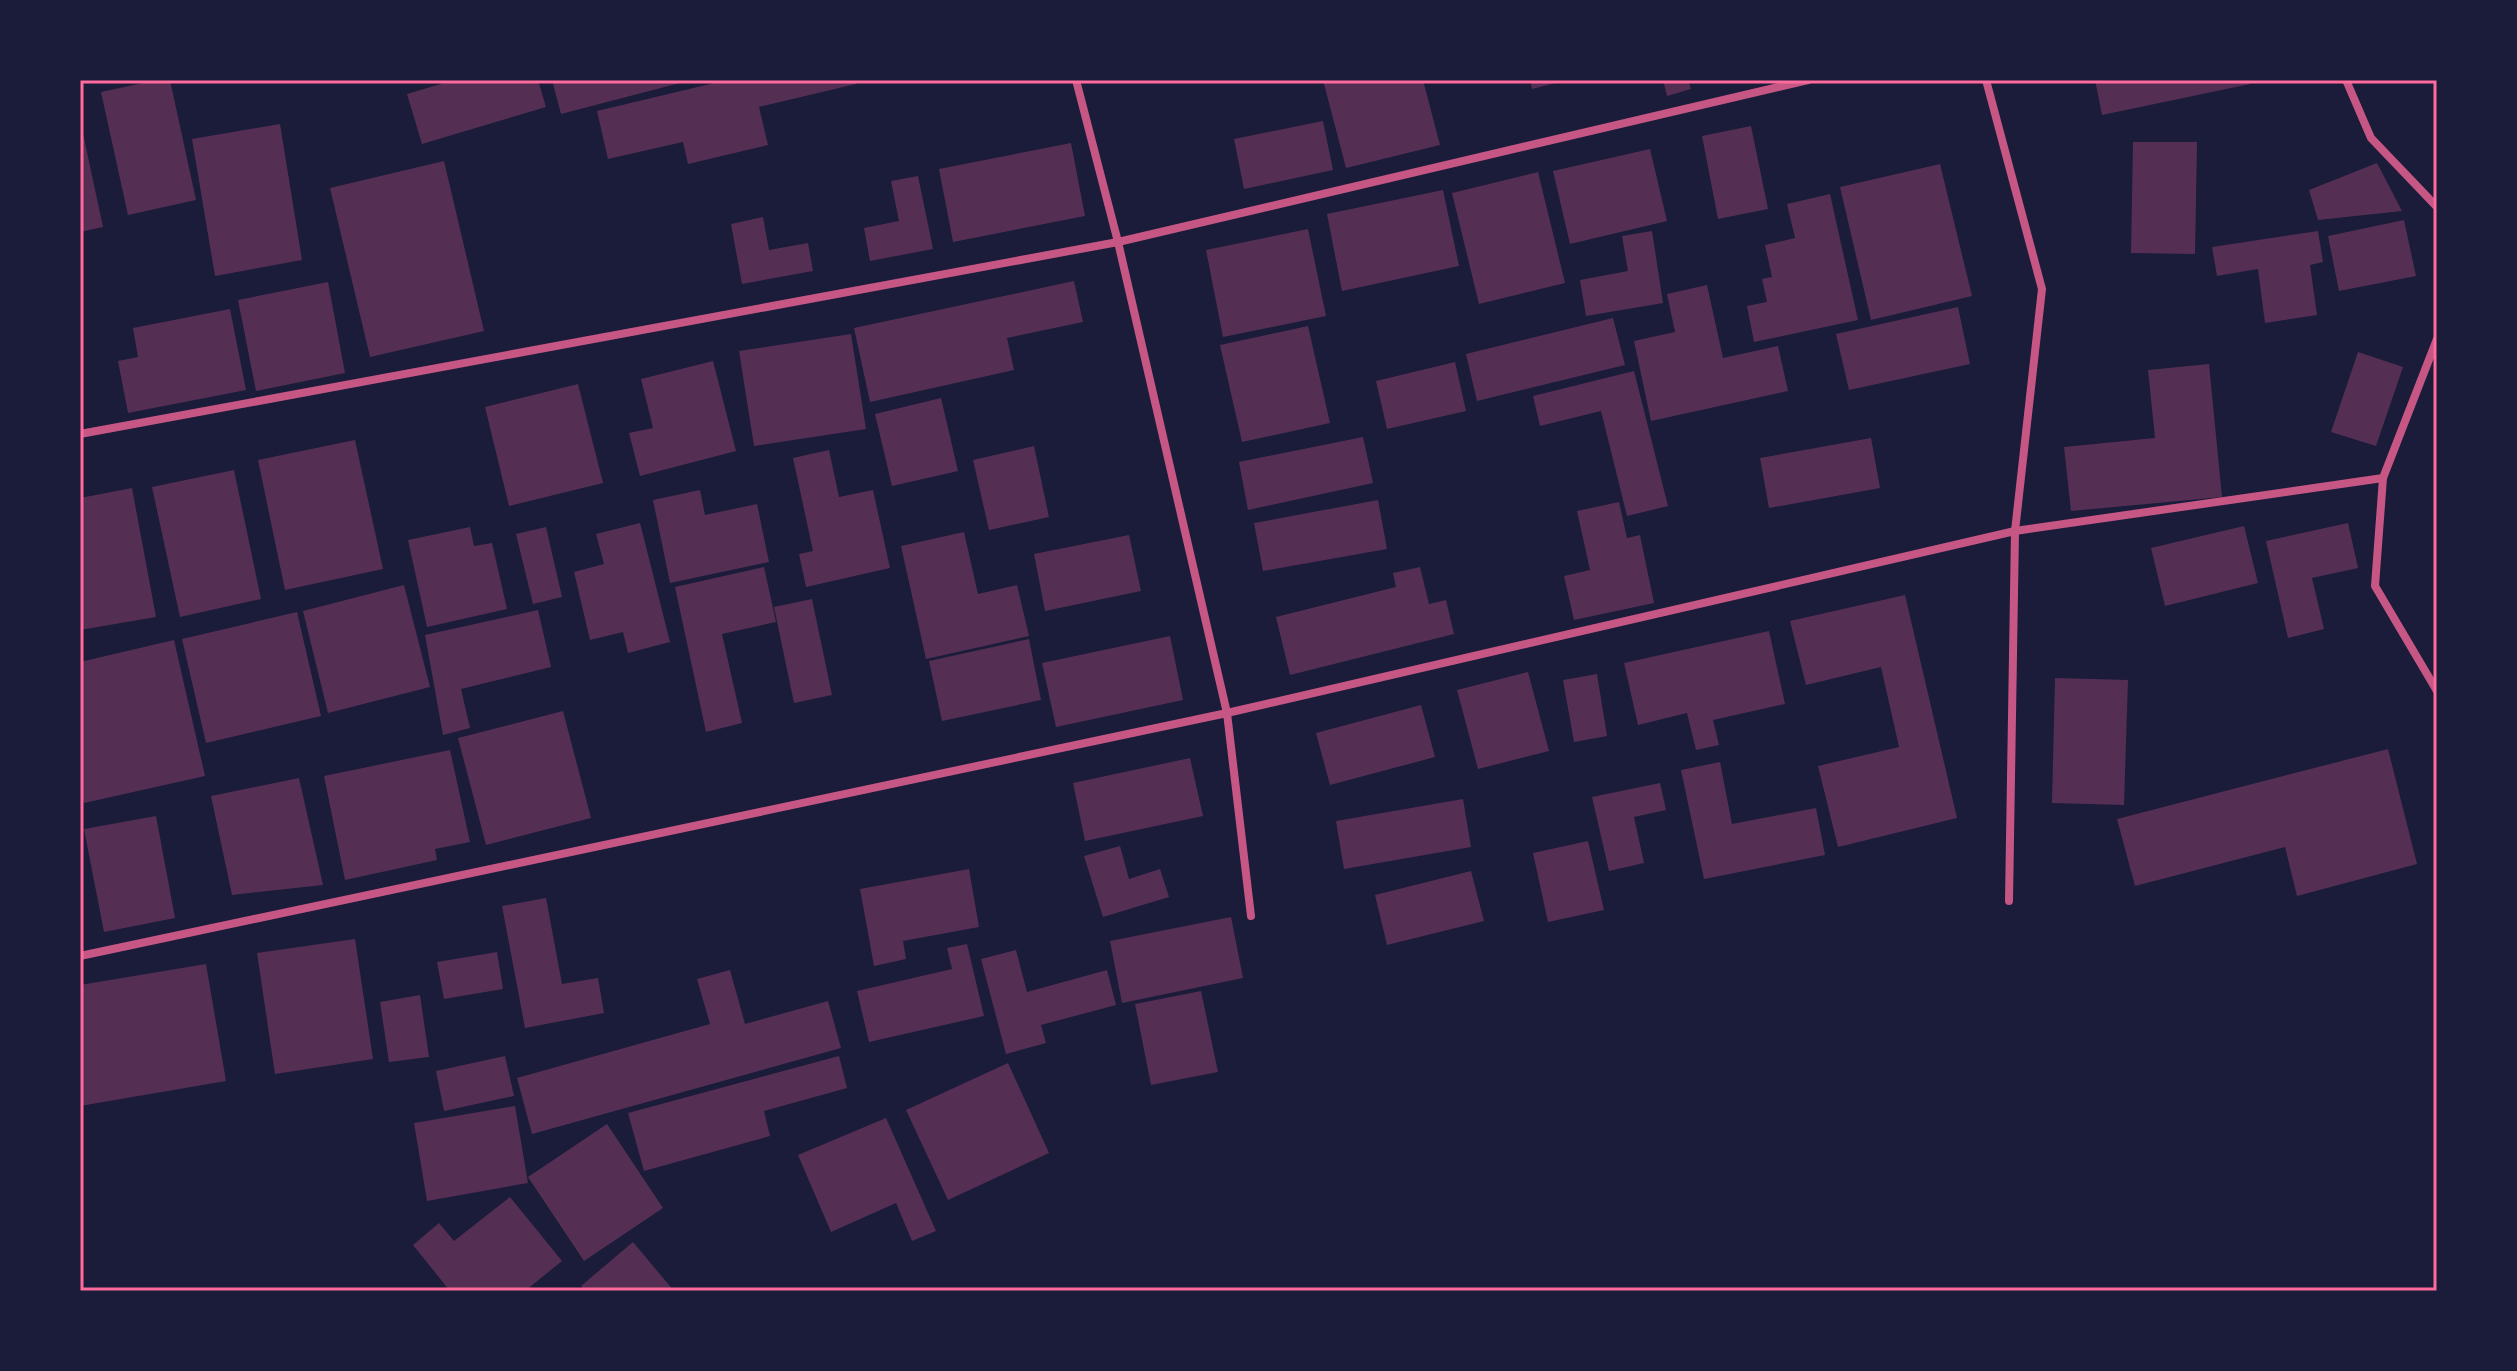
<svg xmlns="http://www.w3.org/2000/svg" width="2517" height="1371" font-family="'Exo 2',sans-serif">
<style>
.building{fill:#542f53}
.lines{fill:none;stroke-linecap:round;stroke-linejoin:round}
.minor{stroke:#c65784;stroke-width:8}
.neatline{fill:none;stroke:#ff6b9d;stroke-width:3}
</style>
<rect width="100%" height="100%" fill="#1b1b3a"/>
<g class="building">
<path d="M 157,80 L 170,80 L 196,200 L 128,215 L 101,92 Z"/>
<path d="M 454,80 L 538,80 L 546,107 L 422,144 L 407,94 Z"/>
<path d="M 552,80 L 679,80 L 680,83 L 561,114 Z"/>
<path d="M 727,80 L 855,80 L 856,84 L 759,107 L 768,145 L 688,164 L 683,142 L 608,159 L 597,111 Z"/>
<path d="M 1323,80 L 1423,80 L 1440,145 L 1346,168 Z"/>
<path d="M 1530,80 L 1563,80 L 1563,81 L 1532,89 Z"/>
<path d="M 1663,80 L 1688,80 L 1691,89 L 1667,96 Z"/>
<path d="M 2095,80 L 2249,80 L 2250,84 L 2102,115 Z"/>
<path d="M 1323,121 L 1333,170 L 1244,189 L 1234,139 Z"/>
<path d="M 81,124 L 103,227 L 80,232 L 80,125 Z"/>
<path d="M 280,124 L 302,260 L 215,276 L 192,139 Z"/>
<path d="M 1751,126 L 1768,209 L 1718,219 L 1702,136 Z"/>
<path d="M 2133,142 L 2197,142 L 2195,254 L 2131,253 Z"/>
<path d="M 1071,143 L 1085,216 L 953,242 L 939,169 Z"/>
<path d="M 1650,149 L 1667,221 L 1570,244 L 1553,171 Z"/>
<path d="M 444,161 L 484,331 L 370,357 L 330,188 Z"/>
<path d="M 2377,163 L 2402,211 L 2318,220 L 2309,190 Z"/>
<path d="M 1940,164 L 1972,296 L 1871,320 L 1840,187 Z"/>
<path d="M 1538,172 L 1565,283 L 1479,304 L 1452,193 Z"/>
<path d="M 918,176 L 933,249 L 870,261 L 864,228 L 899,221 L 891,181 Z"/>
<path d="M 1443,190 L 1459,266 L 1342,291 L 1327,214 Z"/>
<path d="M 1830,194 L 1858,320 L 1754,342 L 1747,306 L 1767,302 L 1762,279 L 1772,277 L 1765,245 L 1795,238 L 1787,204 Z"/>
<path d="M 763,217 L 769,250 L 808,243 L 813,271 L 742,284 L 731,224 Z"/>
<path d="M 2404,220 L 2416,276 L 2339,291 L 2328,236 Z"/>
<path d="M 1308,229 L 1326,316 L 1223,337 L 1206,250 Z"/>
<path d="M 1652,231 L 1663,303 L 1586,316 L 1580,280 L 1628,271 L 1622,236 Z"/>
<path d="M 2318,231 L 2323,262 L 2310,265 L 2317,315 L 2265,323 L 2258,269 L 2217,276 L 2212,247 Z"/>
<path d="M 1074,281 L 1083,322 L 1007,338 L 1014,370 L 870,402 L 854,328 Z"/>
<path d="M 328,282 L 345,373 L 256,391 L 238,300 Z"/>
<path d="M 1707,285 L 1723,358 L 1778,346 L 1788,391 L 1651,421 L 1634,341 L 1675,332 L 1667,294 Z"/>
<path d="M 1958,307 L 1970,364 L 1849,390 L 1836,334 Z"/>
<path d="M 230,309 L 246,390 L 128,413 L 118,361 L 138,357 L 133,328 Z"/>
<path d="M 1613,318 L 1625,365 L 1477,401 L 1466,354 Z"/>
<path d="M 1308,326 L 1330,423 L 1242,442 L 1220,345 Z"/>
<path d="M 851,334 L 866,429 L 754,446 L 739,351 Z"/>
<path d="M 2358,352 L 2403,367 L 2376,446 L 2331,432 Z"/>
<path d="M 713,361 L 736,451 L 640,476 L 629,433 L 653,428 L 641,379 Z"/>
<path d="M 1455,362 L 1466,411 L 1387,429 L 1376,381 Z"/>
<path d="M 2209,364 L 2222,497 L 2071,511 L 2064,447 L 2155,438 L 2148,370 Z"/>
<path d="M 1634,371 L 1668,506 L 1627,516 L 1601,411 L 1540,426 L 1533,396 Z"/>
<path d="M 578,384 L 603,483 L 509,506 L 485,407 Z"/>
<path d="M 941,398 L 958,471 L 892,486 L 875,414 Z"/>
<path d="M 1363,437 L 1373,483 L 1248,510 L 1239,462 Z"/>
<path d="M 1871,438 L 1880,488 L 1769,508 L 1760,458 Z"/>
<path d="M 355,440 L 383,569 L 285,590 L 258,460 Z"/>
<path d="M 1034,446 L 1049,517 L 989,530 L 973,460 Z"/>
<path d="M 829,450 L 839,497 L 873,490 L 890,568 L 806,587 L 799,554 L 813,551 L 793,458 Z"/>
<path d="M 234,470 L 261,599 L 180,617 L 152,487 Z"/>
<path d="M 132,488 L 156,617 L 80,630 L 80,498 Z"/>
<path d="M 700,490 L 705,515 L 757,504 L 769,562 L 670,583 L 653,500 Z"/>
<path d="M 1378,500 L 1387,549 L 1263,571 L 1254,523 Z"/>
<path d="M 1619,502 L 1627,538 L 1640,535 L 1654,603 L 1574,620 L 1564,576 L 1590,570 L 1577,511 Z"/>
<path d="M 640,523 L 670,642 L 628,653 L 623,632 L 590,640 L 574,572 L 604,564 L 596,534 Z"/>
<path d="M 2348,523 L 2358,568 L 2312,578 L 2324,629 L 2288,638 L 2266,541 Z"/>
<path d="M 2244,526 L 2258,583 L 2165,606 L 2151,548 Z"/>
<path d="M 470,527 L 474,546 L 492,543 L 507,609 L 427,627 L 408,540 Z"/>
<path d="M 546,527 L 562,597 L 533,604 L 516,534 Z"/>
<path d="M 964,532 L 978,594 L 1017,585 L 1029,636 L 926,659 L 901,546 Z"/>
<path d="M 1129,535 L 1141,591 L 1045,611 L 1034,554 Z"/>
<path d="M 764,567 L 776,622 L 722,634 L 742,723 L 706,732 L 675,587 Z"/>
<path d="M 1420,567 L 1429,604 L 1446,600 L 1454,634 L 1290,675 L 1276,617 L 1396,587 L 1393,573 Z"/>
<path d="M 404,585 L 430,687 L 328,713 L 303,611 Z"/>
<path d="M 1905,595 L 1957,818 L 1838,847 L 1818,766 L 1899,747 L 1881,667 L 1806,685 L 1790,621 Z"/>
<path d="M 812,599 L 832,695 L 794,703 L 774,607 Z"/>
<path d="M 538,610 L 551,667 L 461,689 L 470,728 L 443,735 L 425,635 Z"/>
<path d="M 297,612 L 321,716 L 206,743 L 182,639 Z"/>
<path d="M 1769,631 L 1785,704 L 1713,720 L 1719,745 L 1696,750 L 1687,713 L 1638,725 L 1624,663 Z"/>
<path d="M 1170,636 L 1183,700 L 1056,727 L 1042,663 Z"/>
<path d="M 1029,639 L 1041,700 L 942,721 L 929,661 Z"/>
<path d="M 174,640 L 205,776 L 84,803 L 80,785 L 80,662 Z"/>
<path d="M 1528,672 L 1549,751 L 1478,769 L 1457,690 Z"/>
<path d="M 1597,674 L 1607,736 L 1574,742 L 1563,680 Z"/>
<path d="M 2055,678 L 2128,680 L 2124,805 L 2052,803 Z"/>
<path d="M 1421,705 L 1435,757 L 1330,785 L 1316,733 Z"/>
<path d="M 563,711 L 591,818 L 486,845 L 458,738 Z"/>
<path d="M 2388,749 L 2417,864 L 2297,896 L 2285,847 L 2135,886 L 2117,819 Z"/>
<path d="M 450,750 L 470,842 L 435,849 L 437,860 L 345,880 L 324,776 Z"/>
<path d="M 1190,758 L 1203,816 L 1085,841 L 1073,783 Z"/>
<path d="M 1720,762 L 1732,824 L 1816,808 L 1825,855 L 1704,879 L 1681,770 Z"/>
<path d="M 299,778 L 323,885 L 232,895 L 211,796 Z"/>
<path d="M 1660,783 L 1666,810 L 1634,817 L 1644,863 L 1609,871 L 1592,797 Z"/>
<path d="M 1463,799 L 1471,847 L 1344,869 L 1336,821 Z"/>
<path d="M 156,816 L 175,918 L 104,932 L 84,829 Z"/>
<path d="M 1588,841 L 1604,910 L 1548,922 L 1533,853 Z"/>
<path d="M 1120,846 L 1129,879 L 1160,869 L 1169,897 L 1103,917 L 1084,856 Z"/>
<path d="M 969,869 L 979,927 L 903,941 L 906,959 L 874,966 L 860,889 Z"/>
<path d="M 1471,871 L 1484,921 L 1387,945 L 1375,895 Z"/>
<path d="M 546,898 L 562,984 L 598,978 L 604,1013 L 525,1028 L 502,906 Z"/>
<path d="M 1231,917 L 1243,978 L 1122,1003 L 1110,941 Z"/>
<path d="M 355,939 L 373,1059 L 275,1074 L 257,953 Z"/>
<path d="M 967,944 L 984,1016 L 869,1042 L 857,991 L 952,969 L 947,948 Z"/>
<path d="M 1016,950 L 1027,992 L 1107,970 L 1116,1005 L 1041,1025 L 1046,1043 L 1006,1054 L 981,959 Z"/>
<path d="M 497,952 L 503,989 L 444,999 L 437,962 Z"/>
<path d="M 206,964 L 226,1081 L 80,1106 L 80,985 Z"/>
<path d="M 730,970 L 745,1024 L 828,1001 L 841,1048 L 532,1134 L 517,1078 L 710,1024 L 697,979 Z"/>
<path d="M 1201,991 L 1218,1072 L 1151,1085 L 1135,1004 Z"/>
<path d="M 420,995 L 429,1057 L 389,1062 L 380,1002 Z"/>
<path d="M 505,1056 L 514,1096 L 444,1111 L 436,1071 Z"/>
<path d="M 839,1056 L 847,1088 L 764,1111 L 770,1136 L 644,1171 L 628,1113 Z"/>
<path d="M 1008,1063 L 1049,1153 L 948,1200 L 906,1110 Z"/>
<path d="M 515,1106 L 528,1183 L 427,1201 L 414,1123 Z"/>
<path d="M 886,1118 L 936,1231 L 912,1241 L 896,1203 L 831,1232 L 798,1155 Z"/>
<path d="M 607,1124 L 663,1208 L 584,1261 L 528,1177 Z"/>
<path d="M 510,1197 L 562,1261 L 525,1291 L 450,1291 L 413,1245 L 439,1223 L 454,1241 Z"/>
<path d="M 633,1242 L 674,1291 L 585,1291 L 581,1286 Z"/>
</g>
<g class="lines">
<g class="minor">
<path d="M 1076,80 L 1118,242 L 1227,713 L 1251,916"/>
<path d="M 1986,80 L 2042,289 L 2015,531 L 2009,901"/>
<path d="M 2346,80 L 2371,138 L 2437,207"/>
<path d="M 2437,339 L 2383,478 L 2375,586 L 2437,691"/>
<path d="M 80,434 L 1118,242 L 1808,80"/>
<path d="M 80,956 L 1227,713 L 2015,531 L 2383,478"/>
</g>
</g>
<rect width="2517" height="1371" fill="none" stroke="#1b1b3a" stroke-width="164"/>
<rect x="82" y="82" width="2353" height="1207" class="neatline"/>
</svg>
